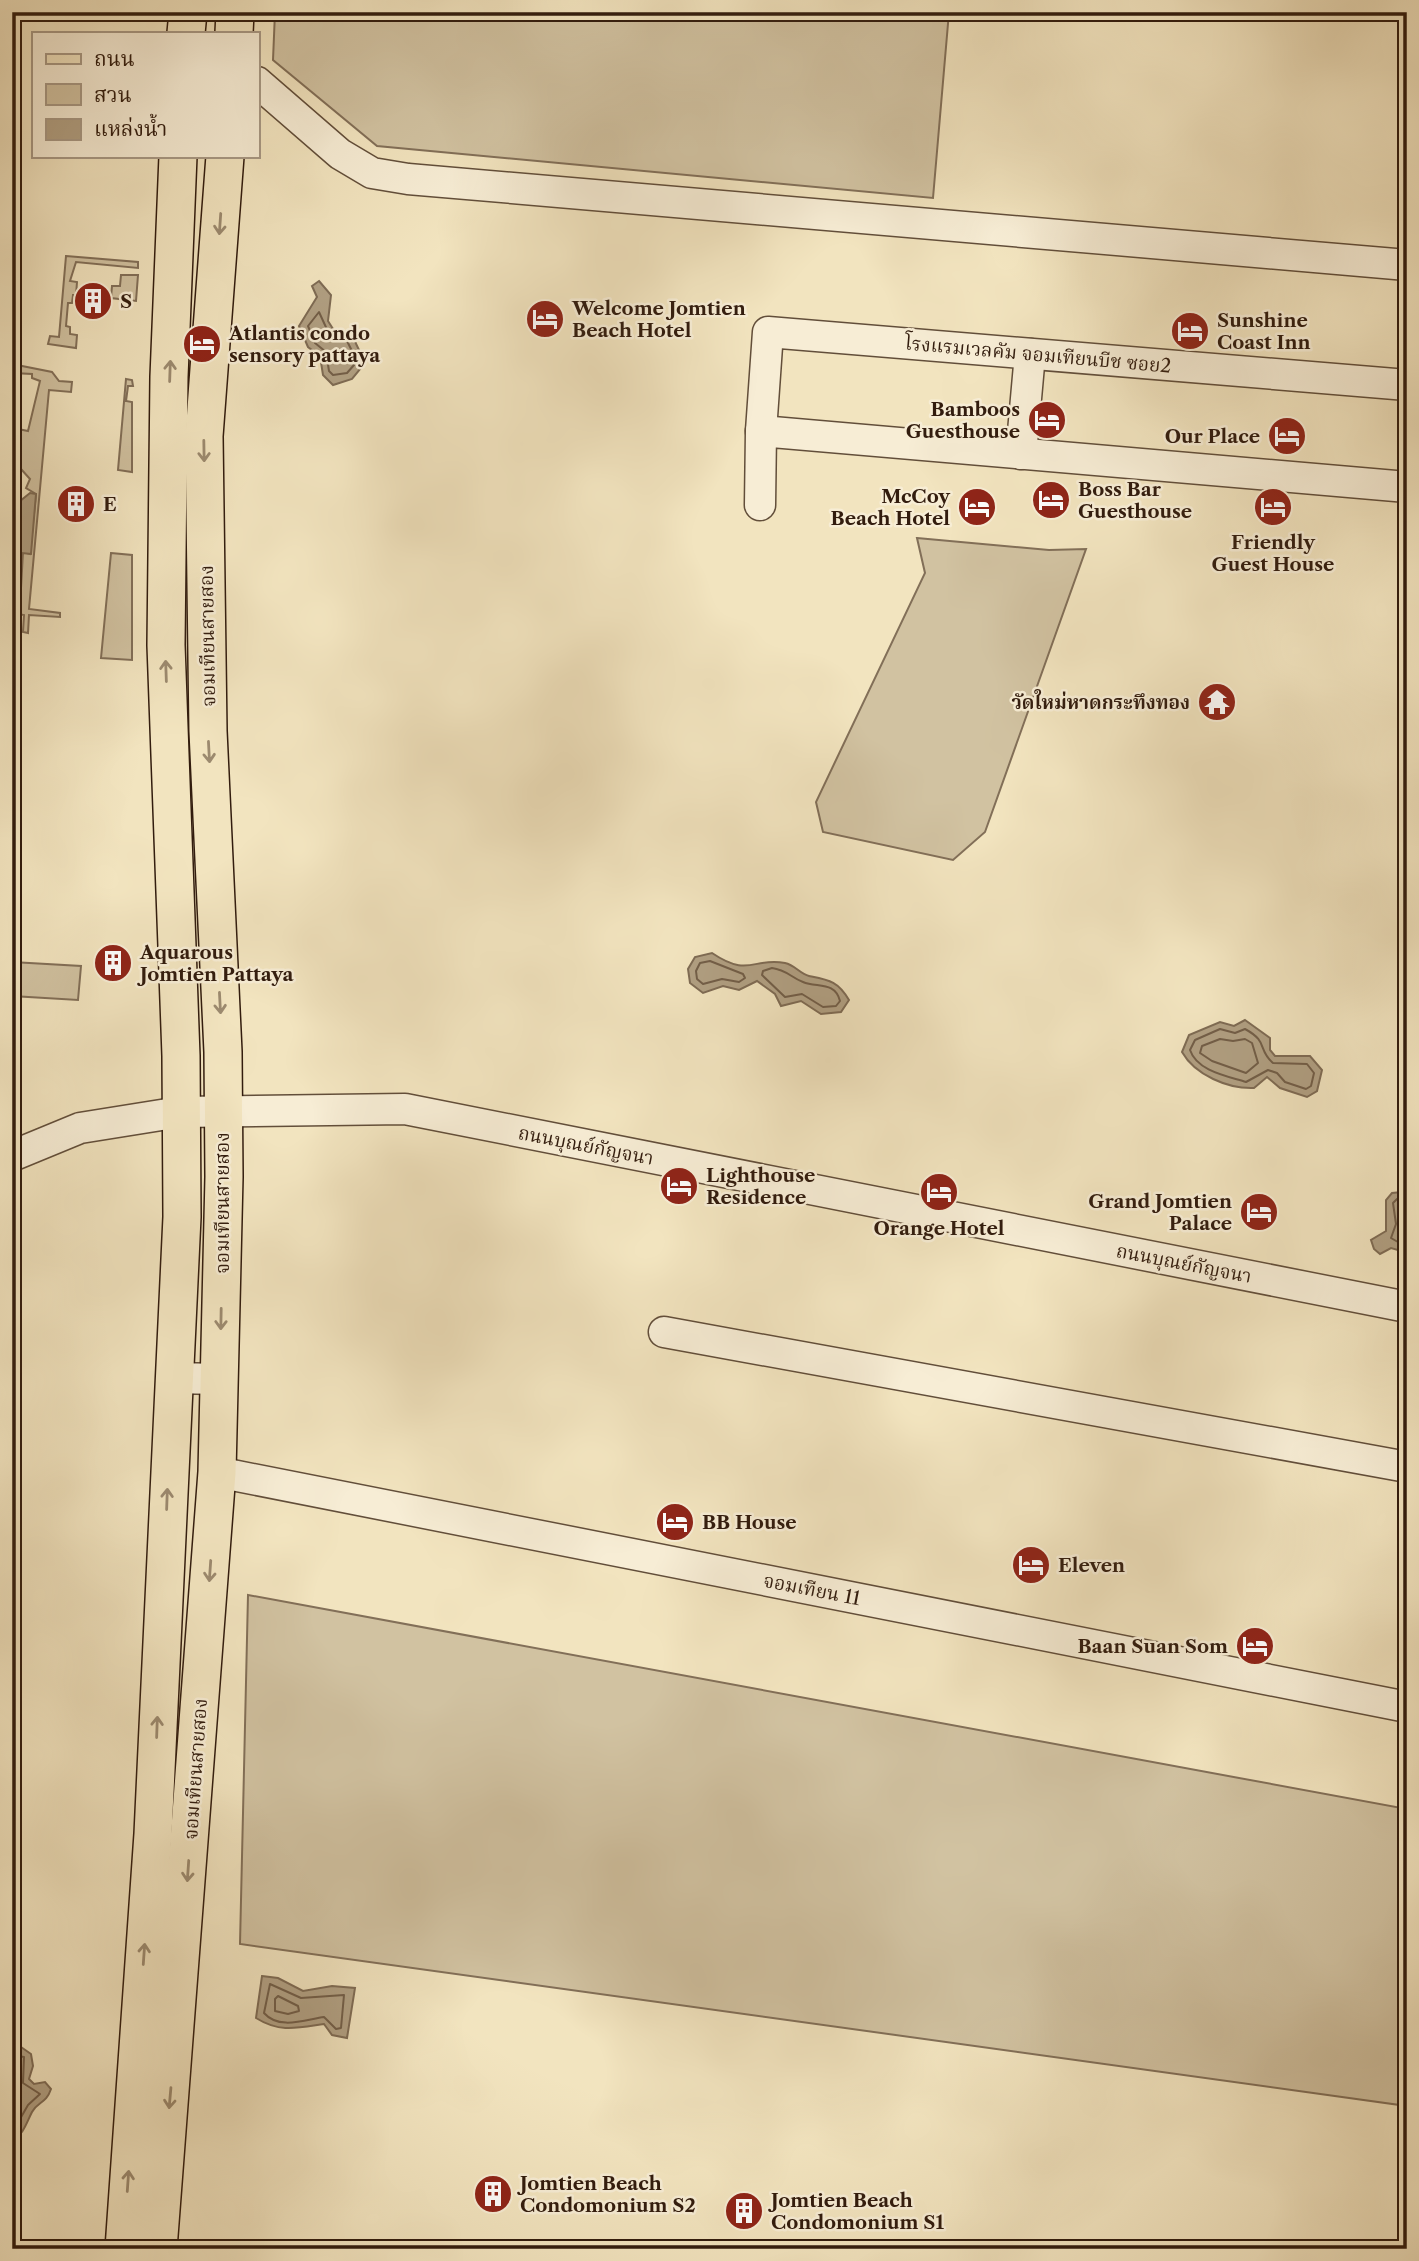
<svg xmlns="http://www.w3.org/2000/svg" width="1419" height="2261" font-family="'Libre Caslon Text','Noto Serif Thai',serif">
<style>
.green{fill:#d1c2a1;stroke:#826f58;stroke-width:2}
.water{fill:#b1a083;stroke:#7e6b54;stroke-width:2}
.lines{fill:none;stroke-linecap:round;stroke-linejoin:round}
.shore{stroke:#725e48;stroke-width:2}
.minor-casing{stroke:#624e3a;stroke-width:33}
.major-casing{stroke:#321c0e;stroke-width:40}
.minor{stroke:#f7edd5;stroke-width:30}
.major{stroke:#f2e4bf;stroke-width:37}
.oneway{stroke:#9c8a6f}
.labels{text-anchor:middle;stroke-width:5;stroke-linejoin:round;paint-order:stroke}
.poi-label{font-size:19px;font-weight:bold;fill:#321c0e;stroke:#f7edd5;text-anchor:start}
.street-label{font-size:19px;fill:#321c0e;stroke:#f7edd5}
</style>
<rect width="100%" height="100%" fill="#f2e4bf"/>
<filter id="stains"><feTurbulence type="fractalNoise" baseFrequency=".00286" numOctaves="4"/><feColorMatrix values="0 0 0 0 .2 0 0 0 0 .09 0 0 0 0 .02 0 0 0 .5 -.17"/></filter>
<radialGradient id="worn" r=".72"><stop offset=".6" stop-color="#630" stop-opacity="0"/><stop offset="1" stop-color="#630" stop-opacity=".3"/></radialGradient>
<g class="green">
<path d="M 275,12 L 949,12 L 933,198 L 377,146 L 273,60 Z"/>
<path d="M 66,256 L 138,262 L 138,268 L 76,262 L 70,281 L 77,282 L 76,295 L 73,295 L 72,303 L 68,303 L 66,326 L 70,327 L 70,334 L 77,335 L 76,348 L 48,344 L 50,336 L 59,337 Z"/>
<path d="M 121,275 L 138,275 L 136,301 L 111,298 L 112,286 L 120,286 Z"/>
<path d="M 12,364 L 52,372 L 59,381 L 72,382 L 71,392 L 49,390 L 29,609 L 60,613 L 60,617 L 29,615 L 28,633 L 23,632 L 24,615 L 12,613 L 12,606 L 20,606 L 23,552 L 30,554 L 36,494 L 26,488 L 30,479 L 12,459 L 12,422 L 19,423 L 18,429 L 28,431 L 40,381 L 32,378 L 32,374 L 13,373 Z"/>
<path d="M 126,379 L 132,380 L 133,386 L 128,386 L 126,401 L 132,402 L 132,472 L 118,470 Z"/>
<path d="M 917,538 L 1049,550 L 1086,549 L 985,832 L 953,860 L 823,832 L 816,802 L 925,573 Z"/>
<path d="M 111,553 L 132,555 L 132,660 L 101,658 Z"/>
<path d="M 12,962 L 81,966 L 78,1000 L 12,996 Z"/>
<path d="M 248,1595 L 1407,1809 L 1407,2106 L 240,1944 Z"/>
</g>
<g class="water">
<path d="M 319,281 L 331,295 L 328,321 L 335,332 L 350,331 L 360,352 L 361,368 L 352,379 L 333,385 L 323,375 L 320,356 L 308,347 L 299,326 L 317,297 L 312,286 Z"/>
<path d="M 30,493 L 36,494 L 31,554 L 12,552 L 12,497 L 16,496 L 20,501 Z"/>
<path d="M 712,953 C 749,978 753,957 785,963 C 795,965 800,974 809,976 C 829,980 838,981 849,1000 L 841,1012 L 821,1014 L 801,1001 L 781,1006 L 775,994 L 757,981 L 739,990 L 723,986 L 703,993 L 690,983 L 688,969 L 695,957 Z"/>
<path d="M 1245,1020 L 1270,1038 L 1270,1050 L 1275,1056 L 1310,1056 L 1322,1070 L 1317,1091 L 1307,1097 L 1280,1088 L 1267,1077 L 1254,1088 C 1228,1089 1195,1075 1182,1052 L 1189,1035 L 1220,1022 L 1234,1026 Z"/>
<path d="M 1402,1192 L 1407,1194 L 1407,1263 L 1402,1261 L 1398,1250 L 1391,1248 L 1380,1254 L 1374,1249 L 1371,1240 L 1386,1231 L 1386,1200 L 1392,1193 Z"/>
<path d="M 262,1976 L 278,1978 L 303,1991 L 332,1986 L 355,1988 L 347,2038 L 332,2035 L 324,2024 C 297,2028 280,2033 256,2018 Z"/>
<path d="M 21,2047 L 31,2054 L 33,2066 L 29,2079 L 34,2084 L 45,2082 L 51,2089 C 46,2104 38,2101 32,2112 C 26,2124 24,2133 12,2142 L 12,2049 Z"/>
</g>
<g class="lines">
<g class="shore">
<path d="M 319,312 L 330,336 L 346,339 L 353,353 L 354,365 L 347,373 L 333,375 L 329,371 L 326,352 L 315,343 L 308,326 Z"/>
<path d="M 710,961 L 743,974 L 745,978 L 739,982 L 722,979 L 703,984 L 697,979 L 696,971 L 700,963 Z"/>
<path d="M 772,968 C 787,970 790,977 803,982 C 817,988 835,981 840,1001 L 836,1006 L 823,1007 L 802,994 L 785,997 L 762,975 L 763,971 Z"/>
<path d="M 1220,1029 L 1235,1033 L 1245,1029 C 1269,1042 1257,1049 1273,1063 L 1307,1064 L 1314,1073 L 1311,1086 L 1306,1089 L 1285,1082 L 1277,1073 L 1268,1070 L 1246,1082 C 1227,1076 1197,1071 1190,1050 L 1195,1040 Z"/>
<path d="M 1220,1039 L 1233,1041 L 1245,1039 L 1252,1043 L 1258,1063 L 1246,1073 L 1212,1061 L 1200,1053 L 1202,1046 Z"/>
<path d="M 1407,1200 L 1397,1199 L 1393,1203 L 1396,1224 L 1391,1238 L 1403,1245 L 1407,1252"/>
<path d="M 270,1984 L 301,1998 L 344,1995 L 341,2028 L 336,2029 L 324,2017 C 304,2020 279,2030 264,2013 Z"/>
<path d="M 278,1996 L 298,2006 L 299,2011 L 288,2014 L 275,2011 L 275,1999 Z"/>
<path d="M 12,2055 L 24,2057 L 23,2083 L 40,2094 L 28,2105 L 12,2133"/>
</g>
<defs>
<g id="minor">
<path d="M 257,82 L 340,154 L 372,173 L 408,179 L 1407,265"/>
<path d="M 761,431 L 768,332 L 1407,385"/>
<path d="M 1021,454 L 1030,354"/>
<path d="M 760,505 L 761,431 L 1407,487"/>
<path d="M 12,1156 L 80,1128 L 180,1112 L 405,1109 L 1407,1307"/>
<path d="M 664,1332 L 1407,1467"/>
<path d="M 172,1378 L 220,1379"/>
<path d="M 217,1472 L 1407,1707"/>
</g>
<g id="major">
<path d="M 186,33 L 188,12"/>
<path d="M 234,33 L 235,12"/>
<path d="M 124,2249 L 153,1834 L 182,1217 L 181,1056 L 166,645 L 169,377 L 178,156"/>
<path d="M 158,2249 L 217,1472 L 224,1177 L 223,1052 L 208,731 L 204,436 L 225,156"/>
</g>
</defs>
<use href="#minor" class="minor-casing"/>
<use href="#major" class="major-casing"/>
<use href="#minor" class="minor"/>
<use href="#major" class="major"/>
</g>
<defs><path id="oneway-shaft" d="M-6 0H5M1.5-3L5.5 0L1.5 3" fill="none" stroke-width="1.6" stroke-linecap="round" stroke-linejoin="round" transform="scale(1.75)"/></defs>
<g class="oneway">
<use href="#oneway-shaft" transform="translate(220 224) rotate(94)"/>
<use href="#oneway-shaft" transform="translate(170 371) rotate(-88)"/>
<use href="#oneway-shaft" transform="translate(204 451) rotate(89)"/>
<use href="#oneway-shaft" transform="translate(166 671) rotate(-92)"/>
<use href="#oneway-shaft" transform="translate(209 752) rotate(87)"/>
<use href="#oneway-shaft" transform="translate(220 1003) rotate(87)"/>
<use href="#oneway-shaft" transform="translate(221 1319) rotate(91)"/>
<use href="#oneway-shaft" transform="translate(167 1499) rotate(-88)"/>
<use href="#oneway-shaft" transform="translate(210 1571) rotate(94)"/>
<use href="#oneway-shaft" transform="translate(157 1727) rotate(-88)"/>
<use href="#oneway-shaft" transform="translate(188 1871) rotate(94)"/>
<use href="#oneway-shaft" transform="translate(144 1954) rotate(-86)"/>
<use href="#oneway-shaft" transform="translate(170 2098) rotate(95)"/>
<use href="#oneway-shaft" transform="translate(128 2181) rotate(-86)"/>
</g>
<defs>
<symbol id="building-disc" viewBox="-11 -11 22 22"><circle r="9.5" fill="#8f2418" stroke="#f7edd5"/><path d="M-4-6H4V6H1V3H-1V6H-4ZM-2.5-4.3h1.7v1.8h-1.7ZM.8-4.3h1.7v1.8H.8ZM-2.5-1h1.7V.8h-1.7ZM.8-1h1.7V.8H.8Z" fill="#fff"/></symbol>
<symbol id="hotel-disc" viewBox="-11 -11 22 22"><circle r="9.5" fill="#8f2418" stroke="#f7edd5"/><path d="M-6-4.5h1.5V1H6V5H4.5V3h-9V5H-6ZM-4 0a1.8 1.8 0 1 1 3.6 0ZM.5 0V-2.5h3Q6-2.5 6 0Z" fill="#fff"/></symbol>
<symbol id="temple-disc" viewBox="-11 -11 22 22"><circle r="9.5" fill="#8f2418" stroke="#f7edd5"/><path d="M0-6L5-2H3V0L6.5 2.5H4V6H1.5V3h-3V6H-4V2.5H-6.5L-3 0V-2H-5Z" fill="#fff"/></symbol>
</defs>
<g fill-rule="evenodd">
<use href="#building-disc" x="71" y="279" width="44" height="44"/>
<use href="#hotel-disc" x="523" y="297" width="44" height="44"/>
<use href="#hotel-disc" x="1168" y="309" width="44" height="44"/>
<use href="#hotel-disc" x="180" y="322" width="44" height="44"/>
<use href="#hotel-disc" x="1025" y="398" width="44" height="44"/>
<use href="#hotel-disc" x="1265" y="414" width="44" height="44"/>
<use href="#hotel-disc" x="1029" y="478" width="44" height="44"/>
<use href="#building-disc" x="54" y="482" width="44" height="44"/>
<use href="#hotel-disc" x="955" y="485" width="44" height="44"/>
<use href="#hotel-disc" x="1251" y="485" width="44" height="44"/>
<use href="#temple-disc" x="1195" y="680" width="44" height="44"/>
<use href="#building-disc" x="91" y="941" width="44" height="44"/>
<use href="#hotel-disc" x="657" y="1164" width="44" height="44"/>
<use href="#hotel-disc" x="917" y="1170" width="44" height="44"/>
<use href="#hotel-disc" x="1237" y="1190" width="44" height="44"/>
<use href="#hotel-disc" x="653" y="1500" width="44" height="44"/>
<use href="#hotel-disc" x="1009" y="1543" width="44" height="44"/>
<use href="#hotel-disc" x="1233" y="1624" width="44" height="44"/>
<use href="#building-disc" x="471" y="2172" width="44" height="44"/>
<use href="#building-disc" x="722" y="2189" width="44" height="44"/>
</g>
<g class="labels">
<g class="poi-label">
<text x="120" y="308">S</text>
<text x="572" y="315">Welcome Jomtien<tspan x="572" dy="22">Beach Hotel</tspan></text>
<text x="1217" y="327">Sunshine<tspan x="1217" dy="22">Coast Inn</tspan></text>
<text x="229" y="340">Atlantis condo<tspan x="229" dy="22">sensory pattaya</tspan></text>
<text x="1020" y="416" text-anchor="end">Bamboos<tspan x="1020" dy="22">Guesthouse</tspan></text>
<text x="1260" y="443" text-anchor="end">Our Place</text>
<text x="1078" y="496">Boss Bar<tspan x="1078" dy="22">Guesthouse</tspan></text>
<text x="950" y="503" text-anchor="end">McCoy<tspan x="950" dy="22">Beach Hotel</tspan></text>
<text x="103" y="511">E</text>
<text x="1273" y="549" text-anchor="middle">Friendly<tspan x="1273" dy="22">Guest House</tspan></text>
<text x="1190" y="709" text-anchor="end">วัดใหม่หาดกระทึงทอง</text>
<text x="140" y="959">Aquarous<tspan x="140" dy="22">Jomtien Pattaya</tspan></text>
<text x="706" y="1182">Lighthouse<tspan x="706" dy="22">Residence</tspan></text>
<text x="1232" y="1208" text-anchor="end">Grand Jomtien<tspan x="1232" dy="22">Palace</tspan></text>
<text x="939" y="1235" text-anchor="middle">Orange Hotel</text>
<text x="702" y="1529">BB House</text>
<text x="1058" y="1572">Eleven</text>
<text x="1228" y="1653" text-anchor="end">Baan Suan Som</text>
<text x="520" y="2190">Jomtien Beach<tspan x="520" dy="22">Condomonium S2</tspan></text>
<text x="771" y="2207">Jomtien Beach<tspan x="771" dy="22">Condomonium S1</tspan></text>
</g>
<g class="street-label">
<text transform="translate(1038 354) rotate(5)" y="7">โรงแรมเวลคัม จอมเทียนบีช ซอย2</text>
<text transform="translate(207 636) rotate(-91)" y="7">จอมเทียนสายสอง</text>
<text transform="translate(586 1145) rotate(11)" y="7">ถนนบุณย์กัญจนา</text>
<text transform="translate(222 1203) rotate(-90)" y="7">จอมเทียนสายสอง</text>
<text transform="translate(1184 1263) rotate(11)" y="7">ถนนบุณย์กัญจนา</text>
<text transform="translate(812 1589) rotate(11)" y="7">จอมเทียน 11</text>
<text transform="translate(195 1769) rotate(-86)" y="7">จอมเทียนสายสอง</text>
</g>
</g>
<rect width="1419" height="2261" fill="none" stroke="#f2e4bf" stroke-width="42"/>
<rect x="14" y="14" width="1391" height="2233" fill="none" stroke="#321c0e" stroke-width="3.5"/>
<rect x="21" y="21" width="1377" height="2219" fill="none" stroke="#321c0e" stroke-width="2"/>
<rect x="32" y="32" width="228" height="126" fill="#f7edd5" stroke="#a89985" stroke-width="2"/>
<rect x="46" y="54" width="35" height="10" fill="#f2e4bf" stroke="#a89985" stroke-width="2"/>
<text x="94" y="66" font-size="21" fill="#321c0e">ถนน</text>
<rect x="46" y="84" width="35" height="21" fill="#d1c2a1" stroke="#a89985" stroke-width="2"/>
<text x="94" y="102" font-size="21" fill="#321c0e">สวน</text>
<rect x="46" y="119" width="35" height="21" fill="#b1a083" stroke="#a89985" stroke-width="2"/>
<text x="94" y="136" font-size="21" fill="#321c0e">แหล่งน้ำ</text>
<rect width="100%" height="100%" filter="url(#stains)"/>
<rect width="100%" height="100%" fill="url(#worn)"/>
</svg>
